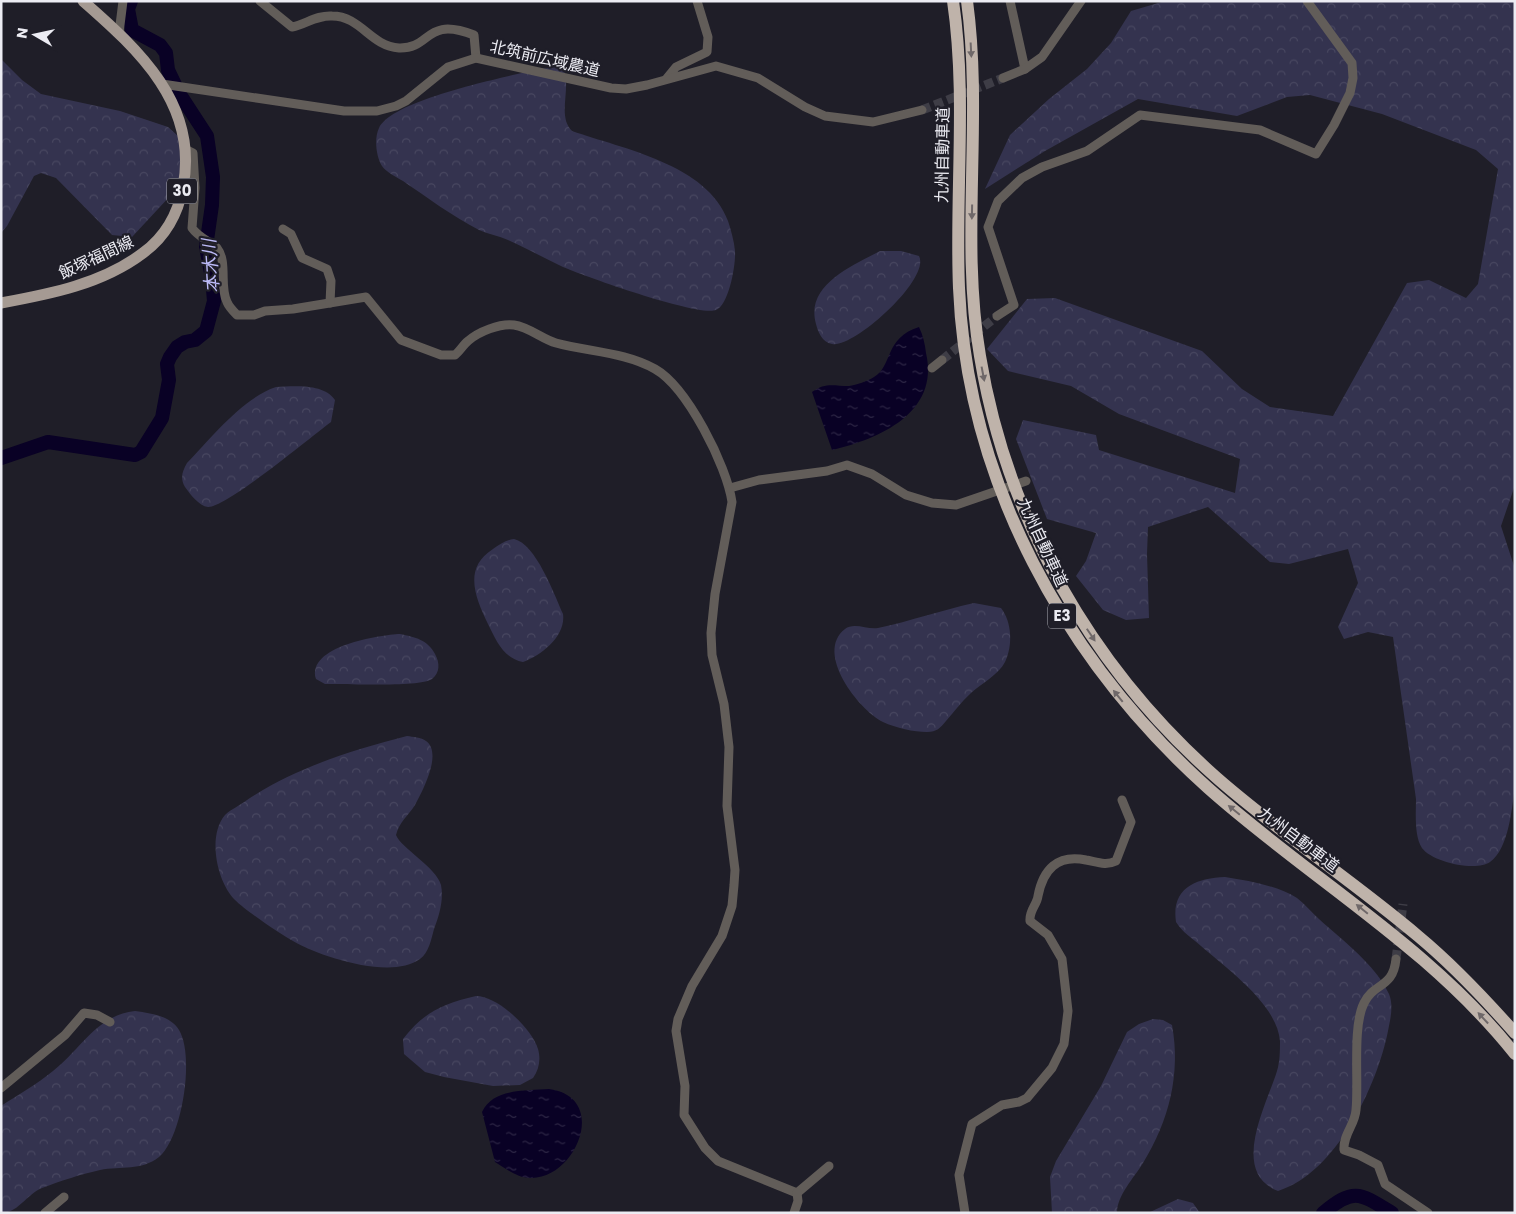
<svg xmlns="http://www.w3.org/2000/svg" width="1516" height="1214" font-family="Poppins,'Noto Sans JP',sans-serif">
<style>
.forest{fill:url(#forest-crowns)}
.water{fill:url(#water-ripples)}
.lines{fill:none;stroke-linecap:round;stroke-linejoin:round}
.river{stroke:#090125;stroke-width:14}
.minor-tunnel{stroke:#3e3d46;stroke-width:9;stroke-dasharray:9 4.5;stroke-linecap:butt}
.minor{stroke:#625d59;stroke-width:9}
.major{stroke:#a59a93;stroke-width:11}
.highway{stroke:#bfb3aa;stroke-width:12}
.oneway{fill:#6f6869}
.labels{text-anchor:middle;stroke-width:4.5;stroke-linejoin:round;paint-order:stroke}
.shield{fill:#1f1e28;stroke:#aeaeb6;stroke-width:1}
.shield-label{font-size:15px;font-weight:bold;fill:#ececf3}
.street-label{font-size:16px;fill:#ececf3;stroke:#1f1e28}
.water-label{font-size:18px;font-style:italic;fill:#bcbaf7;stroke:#1f1e28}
</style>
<defs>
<pattern id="forest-crowns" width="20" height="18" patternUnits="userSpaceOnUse" patternTransform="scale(1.25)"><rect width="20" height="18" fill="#34334f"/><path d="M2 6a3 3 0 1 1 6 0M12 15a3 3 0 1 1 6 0" fill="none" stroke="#484760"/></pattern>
<pattern id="water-ripples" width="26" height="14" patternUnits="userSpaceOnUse" patternTransform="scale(1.25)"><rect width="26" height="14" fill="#090125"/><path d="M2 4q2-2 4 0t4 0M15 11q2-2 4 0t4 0" fill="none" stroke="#2d2645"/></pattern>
</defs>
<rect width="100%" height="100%" fill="#1f1e28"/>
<g class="forest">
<path d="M 1165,1 L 1515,1 L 1515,485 L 1501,526 L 1515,569 L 1515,786 C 1512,807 1509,849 1490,862 C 1476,872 1432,862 1422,848 C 1414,836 1416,813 1416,799 L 1393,637 L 1368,632 L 1344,639 L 1338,627 L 1358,583 L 1348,549 L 1289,564 L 1270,562 L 1208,507 L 1148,527 L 1147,554 L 1149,618 L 1126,620 L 1103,610 L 1076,576 L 1086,561 L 1096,533 L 1047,519 L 1016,439 L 1023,420 L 1096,435 L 1099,450 L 1235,493 L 1240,459 L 1119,414 L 1071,386 L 1008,371 L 987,349 L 1027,299 L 1055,298 L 1202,351 L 1242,389 L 1270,407 L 1333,416 L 1407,283 L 1429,280 L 1466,298 L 1478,284 L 1498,169 L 1476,150 L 1382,114 L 1310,95 L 1287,97 L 1237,116 L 1138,99 L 1045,151 L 985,189 L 1010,135 L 1049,99 L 1087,69 L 1111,43 L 1131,11 Z"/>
<path d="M 1,59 L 22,80 L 41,94 L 120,111 L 168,127 L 178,136 L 185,165 L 171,195 L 132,237 L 112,235 L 56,178 L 41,173 L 34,176 L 7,226 L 1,233 Z"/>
<path d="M 558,67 L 564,70 C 571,90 557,116 572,131 C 623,149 707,164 728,221 C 731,230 734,241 735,251 C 736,264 729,305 716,310 C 698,317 584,276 563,267 C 544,258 526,248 508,240 C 499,236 488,234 479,230 C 452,216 428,198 403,181 C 396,177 386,172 382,166 C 376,156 374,138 379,128 C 393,99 507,77 539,69 Z"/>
<path d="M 880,251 L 901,251 L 919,256 C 931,279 853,349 832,344 C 822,342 818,332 816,324 C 805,285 852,266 880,251 Z"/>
<path d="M 276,387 C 293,386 324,383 335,400 L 331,422 C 312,436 226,508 208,507 C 199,506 190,494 185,487 C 180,478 182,472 187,463 C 211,438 243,398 276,387 Z"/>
<path d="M 514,539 C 536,544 554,594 563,614 C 566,636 542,655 523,662 C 503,658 496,640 488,624 C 475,597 463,568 493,549 C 500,544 506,540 514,539 Z"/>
<path d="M 974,603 L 1001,608 C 1012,622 1013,646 1005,662 C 999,674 981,684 971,693 C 962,701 954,712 946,721 C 940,728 937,732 927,732 C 914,732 896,728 883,722 C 859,710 814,653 845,629 C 854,622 868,630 878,628 C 911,621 942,610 974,603 Z"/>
<path d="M 400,634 C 415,637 428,640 435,654 C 440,663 440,673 432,679 C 421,687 353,684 335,684 L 325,684 L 316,679 C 306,646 380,635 400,634 Z"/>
<path d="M 407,736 C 413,737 421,737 426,741 C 443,753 422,792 415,805 C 408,816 399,822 396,835 C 401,848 436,867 441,885 C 444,900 439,916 434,929 C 431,940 429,952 420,959 C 391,980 321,957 293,941 C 280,934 245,910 235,900 C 217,882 207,836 225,815 C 231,809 241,805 247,800 C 295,768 352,750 407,736 Z"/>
<path d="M 1225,877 C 1249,881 1276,885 1297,898 C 1305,904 1312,913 1319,919 C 1343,941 1375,964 1389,994 C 1394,1006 1390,1020 1388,1031 C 1377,1086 1336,1173 1278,1191 C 1229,1172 1267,1104 1277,1071 C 1280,1062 1280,1050 1280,1041 C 1277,1004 1227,969 1201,946 C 1192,938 1182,932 1176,922 C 1171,888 1196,878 1225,877 Z"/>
<path d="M 476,996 C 498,996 532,1029 538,1049 C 541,1060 539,1069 533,1078 L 520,1085 L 493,1086 L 444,1077 L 425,1072 L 404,1054 L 403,1039 C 425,1011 443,1004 476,996 Z"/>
<path d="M 135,1011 C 150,1013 171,1016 179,1030 C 195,1056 182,1138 159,1157 C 141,1171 121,1166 100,1170 C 82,1174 60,1181 42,1188 C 27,1194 18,1213 1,1213 L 1,1106 C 18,1095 37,1084 53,1071 C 81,1049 97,1015 135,1011 Z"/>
<path d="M 1153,1019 L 1163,1020 L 1172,1025 C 1181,1074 1169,1121 1143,1163 C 1134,1178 1117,1195 1117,1213 L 1052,1213 L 1050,1177 L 1056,1161 L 1101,1086 L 1127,1032 L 1139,1024 Z"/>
<path d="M 1178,1199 L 1193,1203 L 1200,1213 L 1148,1213 Z"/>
</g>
<g class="water">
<path d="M 919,327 C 923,335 925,344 926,353 C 940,413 879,439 832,450 L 812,392 C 825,382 834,386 849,386 C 856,385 868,381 874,377 C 893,366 884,338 919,327 Z"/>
<path d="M 549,1089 C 610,1097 576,1180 530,1178 C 518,1178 506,1169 495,1162 L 482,1112 C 493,1088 526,1091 549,1089 Z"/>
</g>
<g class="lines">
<g class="river">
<path d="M 1,458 L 48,442 L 135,455 L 141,452 L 162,418 L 169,380 L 167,364 L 170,357 L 177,347 L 185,342 L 195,340 L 206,331 L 214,301 L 212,278 L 206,247 L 212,205 L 213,177 L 207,136 L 179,93 L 168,70 L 166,53 L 160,45 L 132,30 L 128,9 L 131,1"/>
<path d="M 1323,1213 C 1354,1187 1360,1193 1392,1213"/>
</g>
<g class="minor-tunnel">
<path d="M 922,110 L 1003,78"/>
<path d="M 942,360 L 997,316"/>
<path d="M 1396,959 L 1403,904"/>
</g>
<g class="minor">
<path d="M 260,1 L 292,27 C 306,24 317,15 332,16 C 361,16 370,46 399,48 C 432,49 424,16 474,35 L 476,58"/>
<path d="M 1010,1 L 1025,69"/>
<path d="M 119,33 L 123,1"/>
<path d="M 667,78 L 676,67 L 707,52 L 708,37 L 697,1"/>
<path d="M 1003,78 L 1025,69 L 1042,57 L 1081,1"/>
<path d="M 162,84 L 344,111 L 377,111 L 396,106 L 406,101 L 448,67 L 476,58 L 611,88 L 626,89 L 647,85 L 716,66 L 758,78 L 805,107 L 825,116 L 873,122 L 922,110"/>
<path d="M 187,150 L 193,153 L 195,188 L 192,228 C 199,238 210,241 217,248 C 228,262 219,286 227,302 C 229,307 233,311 237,315 L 254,315 L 265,311 L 293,309 L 366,297 L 401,340 L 441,355 L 455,355 C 460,351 463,345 468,341 C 478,332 500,323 514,325 C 529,327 542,339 556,343 C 589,352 625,352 655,369 C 687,387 727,466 732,502 L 715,594 L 711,633 L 712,655 L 724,704 L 729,747 L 727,806 L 735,870 L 734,885 L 732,906 L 722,936 L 692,986 L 678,1019 L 676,1031 L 685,1086 L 684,1115 L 705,1148 L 718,1161 L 797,1193"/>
<path d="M 283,229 L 291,234 L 302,258 L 327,269 L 331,281 L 330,303"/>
<path d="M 997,316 L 1014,305 L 988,227 L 998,201 L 1022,178 L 1042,167 L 1087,151 L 1140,115 L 1260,130 L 1316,154 L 1334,125 L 1350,93 L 1353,78 L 1352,63 L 1307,1"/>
<path d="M 932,368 L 942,360"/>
<path d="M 730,488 L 759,480 L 827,471 L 847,465 L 872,474 L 906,495 L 932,503 L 956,505 L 1026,481"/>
<path d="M 1396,959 C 1393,989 1374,982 1364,1003 C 1352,1027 1359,1082 1356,1110 C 1355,1125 1343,1134 1344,1150 L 1359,1155 L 1378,1165 L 1385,1184 L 1428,1213"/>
<path d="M 1,1088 L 65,1035 L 84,1013 L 97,1015 L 110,1022"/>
<path d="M 797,1193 L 829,1166"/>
<path d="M 45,1213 L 64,1197"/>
<path d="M 794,1213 L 798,1201 L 797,1193"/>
<path d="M 965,1213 L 959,1175 L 972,1124 L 1002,1105 L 1019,1102 L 1027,1098 L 1052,1068 L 1064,1044 L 1068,1011 L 1062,959 L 1048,935 L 1030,921 C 1029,910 1037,905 1038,896 C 1043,870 1057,854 1086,860 C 1097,862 1106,866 1116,861 L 1131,822 L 1122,800"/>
</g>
<path class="major" d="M 1,303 C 50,294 102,284 143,253 C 165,237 178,214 183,187 C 199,105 139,50 83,1"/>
<g class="highway">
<path d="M 953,1 C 967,96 955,193 959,288 C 967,481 1065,660 1208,788 C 1309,878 1429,946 1515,1054"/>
<path d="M 967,1 C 983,119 960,239 980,356 C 1007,520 1092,668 1217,778 C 1281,834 1353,881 1418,936 C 1453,965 1485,999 1515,1033"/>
</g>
</g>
<defs><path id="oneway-solid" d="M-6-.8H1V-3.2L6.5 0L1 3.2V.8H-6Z" transform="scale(1.25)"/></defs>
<g class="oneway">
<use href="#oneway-solid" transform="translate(971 50) rotate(87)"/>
<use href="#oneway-solid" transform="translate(972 212) rotate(91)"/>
<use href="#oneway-solid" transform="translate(983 374) rotate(79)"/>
<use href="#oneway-solid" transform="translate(1091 635) rotate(56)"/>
<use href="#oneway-solid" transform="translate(1118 696) rotate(-129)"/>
<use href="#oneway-solid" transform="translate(1234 810) rotate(-141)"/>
<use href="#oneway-solid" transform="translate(1362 909) rotate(-141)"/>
<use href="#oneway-solid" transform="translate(1483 1018) rotate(-133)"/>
</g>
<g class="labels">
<g class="shield">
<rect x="167" y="178.5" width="30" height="25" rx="4"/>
<rect x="1048" y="603.5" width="28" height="25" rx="4"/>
</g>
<g class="shield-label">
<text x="182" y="196">30</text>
<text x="1062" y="621">E3</text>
</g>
<g class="street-label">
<text transform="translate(545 58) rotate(13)" y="6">北筑前広域農道</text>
<text transform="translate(942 155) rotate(-89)" y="6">九州自動車道</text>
<text transform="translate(96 257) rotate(-25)" y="6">飯塚福間線</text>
<text transform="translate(1043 542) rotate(65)" y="6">九州自動車道</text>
<text transform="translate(1299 839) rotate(37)" y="6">九州自動車道</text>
</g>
<g class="water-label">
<text transform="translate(211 266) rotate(-94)" y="6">本木川</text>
</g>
</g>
<rect width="1516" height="1214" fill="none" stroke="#ececf3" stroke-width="5"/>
<g transform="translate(35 35) rotate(279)" stroke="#1f1e28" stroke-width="4" paint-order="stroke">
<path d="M0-4L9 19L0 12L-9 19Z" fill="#ececf3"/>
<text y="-8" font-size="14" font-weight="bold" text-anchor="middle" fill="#ececf3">N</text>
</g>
</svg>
